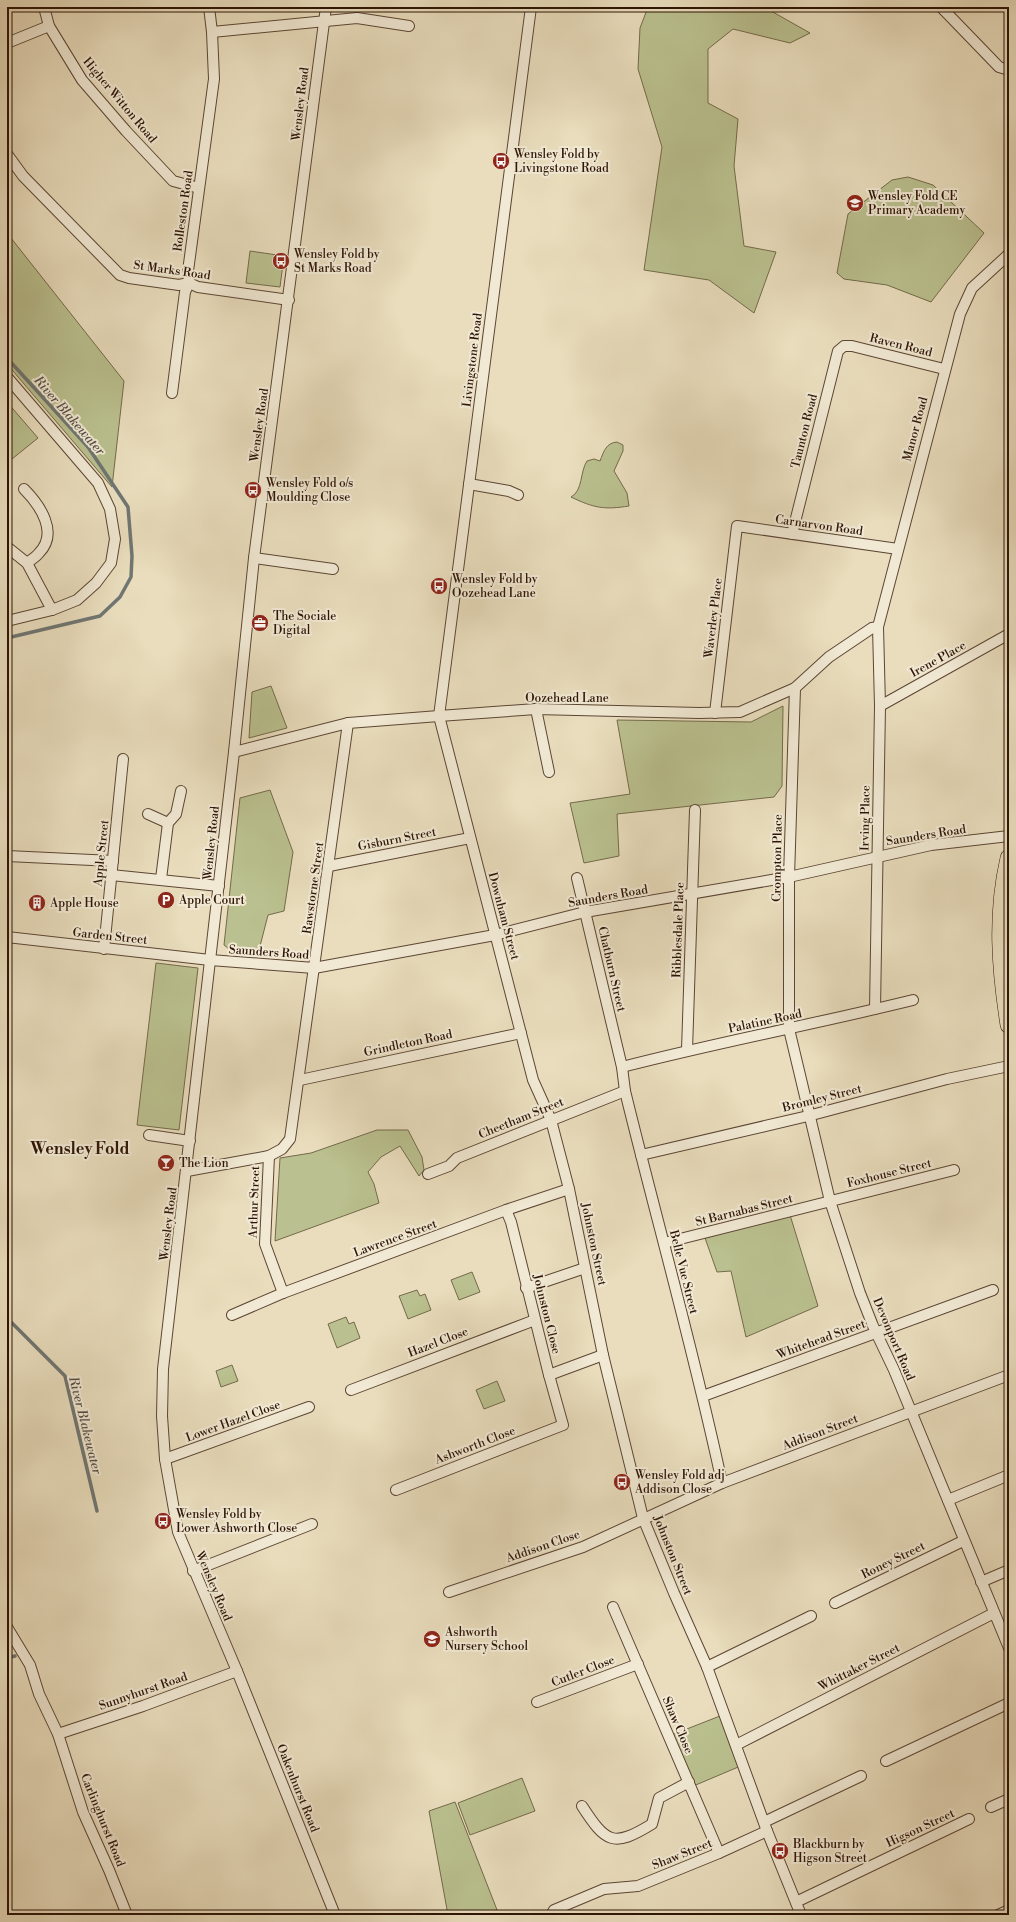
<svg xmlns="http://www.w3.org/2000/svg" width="1016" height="1922" font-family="'Libre Bodoni',serif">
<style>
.green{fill:#bac08f;stroke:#746a4a}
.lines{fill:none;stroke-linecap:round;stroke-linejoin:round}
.stream{stroke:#707673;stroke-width:3.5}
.minor-casing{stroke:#5c4634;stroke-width:12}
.trunk-casing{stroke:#2d1406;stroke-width:18}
.minor{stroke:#f1e9d4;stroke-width:10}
.trunk{stroke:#e9ddbd;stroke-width:17}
.labels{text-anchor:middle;stroke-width:4;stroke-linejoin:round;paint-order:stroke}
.street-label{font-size:12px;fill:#2d1406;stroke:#f1e9d4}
.poi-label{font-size:12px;fill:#2d1406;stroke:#f1e9d4;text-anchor:start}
.water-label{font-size:13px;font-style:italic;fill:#544d46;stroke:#f1e9d4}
.district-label{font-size:16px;font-weight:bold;fill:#2d1406;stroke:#f1e9d4}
</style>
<rect width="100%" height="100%" fill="#e9ddbd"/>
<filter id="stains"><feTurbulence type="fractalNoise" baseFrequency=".005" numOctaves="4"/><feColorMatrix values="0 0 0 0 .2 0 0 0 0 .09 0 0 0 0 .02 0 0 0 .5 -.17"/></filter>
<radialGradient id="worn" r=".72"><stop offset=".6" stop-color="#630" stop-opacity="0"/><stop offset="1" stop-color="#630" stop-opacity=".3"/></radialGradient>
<g class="green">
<path d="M 648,7 L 764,7 L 810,33 L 790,43 L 733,29 L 708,49 L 708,103 L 738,119 L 734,166 L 744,246 L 776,252 L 754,313 L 709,280 L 644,270 L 662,147 L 638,69 L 640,28 Z"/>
<path d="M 908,177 L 933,185 L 984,233 L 931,302 L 887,285 L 844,279 L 837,273 L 848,214 L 892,180 Z"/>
<path d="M 7,233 L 124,381 L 112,487 L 7,364 Z"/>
<path d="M 250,251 L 284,256 L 280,287 L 246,283 Z"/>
<path d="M 7,402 L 38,438 L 7,463 Z"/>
<path d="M 617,442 L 623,445 L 623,451 L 614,471 L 627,493 L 629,506 C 604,510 594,508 571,497 C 583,491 580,471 587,461 L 594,459 L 600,461 C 604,451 606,443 617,442 Z"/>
<path d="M 271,686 L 287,728 L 249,738 L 252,692 Z"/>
<path d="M 783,706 L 782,786 L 774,797 L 617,814 L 619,856 L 584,863 L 570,803 L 630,794 L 617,720 L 751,722 Z"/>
<path d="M 270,790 L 293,852 L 284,911 L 268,915 L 258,954 L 233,952 L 224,945 L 240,798 Z"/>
<path d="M 156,963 L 198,968 L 179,1130 L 137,1125 Z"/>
<path d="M 377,1130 L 408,1130 L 422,1157 L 424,1170 L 419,1176 L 400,1146 L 381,1157 L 368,1172 L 374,1184 L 379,1203 L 275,1241 L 280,1158 L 311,1153 Z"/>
<path d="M 790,1215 L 818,1306 L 746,1337 L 731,1271 L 717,1272 L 705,1238 Z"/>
<path d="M 472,1272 L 480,1292 L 459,1300 L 451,1280 Z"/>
<path d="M 417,1290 L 420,1296 L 425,1294 L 431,1310 L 408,1319 L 399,1296 Z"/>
<path d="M 346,1317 L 349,1324 L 354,1322 L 360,1338 L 337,1348 L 328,1324 Z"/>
<path d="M 232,1365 L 238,1381 L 221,1387 L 216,1371 Z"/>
<path d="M 497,1381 L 505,1401 L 484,1409 L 476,1390 Z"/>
<path d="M 725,1714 L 743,1765 L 691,1787 L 669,1736 Z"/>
<path d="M 522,1778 L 535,1811 L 470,1835 L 458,1803 Z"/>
<path d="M 455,1802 L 499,1915 L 448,1915 L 429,1811 Z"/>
</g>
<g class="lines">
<g class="stream">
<path d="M 7,358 L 88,447 L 128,507 L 132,556 L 131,577 L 120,597 L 100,616 L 7,638"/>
<path d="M 7,1318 L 65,1376 L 97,1511"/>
<path d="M 7,1658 L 15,1656"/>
</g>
<defs>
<g id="minor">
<path d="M 44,7 L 49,26 L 82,80 L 126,131 L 173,181 L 199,188"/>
<path d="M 326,7 L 254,558 L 234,752 L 163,1369 L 162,1416 L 165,1459 L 178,1532 L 237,1671 L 335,1915"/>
<path d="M 531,7 L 439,716 L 533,1080 L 551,1120 L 569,1189 L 603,1355 L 643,1518 L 674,1593 L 707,1667 L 767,1831 L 801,1915"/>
<path d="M 941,7 L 999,67 L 1009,70"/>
<path d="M 212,32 L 357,18 L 409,26"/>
<path d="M 7,43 L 49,26"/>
<path d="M 7,154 L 23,176 L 120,275 L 129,278 L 179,285 L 189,283 L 198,287 L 289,300"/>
<path d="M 7,377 L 98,483 L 110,509 L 115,539 L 111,563 L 96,583 L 77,600 L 52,610 L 7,621"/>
<path d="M 172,393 L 185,292 L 189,283 L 188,271 L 214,79 L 212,32 L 209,7"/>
<path d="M 469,484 L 509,491 L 518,495"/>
<path d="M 24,489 C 40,505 59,533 39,553 C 36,557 31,560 27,563"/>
<path d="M 792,534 L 838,351 L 844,346 L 852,346 L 944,369"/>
<path d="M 7,547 L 27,563 L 52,610"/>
<path d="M 254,558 L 333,569"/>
<path d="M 795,688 L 789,877 L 789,1029 L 830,1201 L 860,1293 L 873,1326 L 894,1370 L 1009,1648"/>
<path d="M 880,706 L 1009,634"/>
<path d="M 536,709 L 549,772"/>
<path d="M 715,713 L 737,526 L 898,549"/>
<path d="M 234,752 L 348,723 L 439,716 L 536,709 L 699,713 L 740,712 L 795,688 L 829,657 L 872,628 L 878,627"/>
<path d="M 148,814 L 168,823"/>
<path d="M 7,856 L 113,861"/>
<path d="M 329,866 L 470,838"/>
<path d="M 111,875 L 219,886"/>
<path d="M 577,878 L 622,1067 L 625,1091 C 657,1222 694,1351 722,1483"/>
<path d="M 161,879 L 168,823 L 176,814 L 181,791"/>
<path d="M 7,937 L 210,960 L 314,968 L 495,935 L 585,912 L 789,877 L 931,845 L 1009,836"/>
<path d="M 104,949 L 123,759"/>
<path d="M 875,1009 L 880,706 L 878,627 L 960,314 L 972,288 L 1009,254"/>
<path d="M 687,1050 L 695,810"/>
<path d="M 622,1067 C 718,1042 816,1024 913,1000"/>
<path d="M 300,1080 L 521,1033"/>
<path d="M 149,1135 L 190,1141"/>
<path d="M 641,1155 L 808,1116 L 947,1079 L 1009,1066"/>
<path d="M 269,1156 L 265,1244 L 283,1293"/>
<path d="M 187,1171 L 269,1156 L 282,1149 L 290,1139 L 348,723"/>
<path d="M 428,1174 L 449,1166 L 457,1158 L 625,1091"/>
<path d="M 664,1243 L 954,1170"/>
<path d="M 526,1288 L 585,1268"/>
<path d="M 232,1315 L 283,1293 L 506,1210 L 569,1189"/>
<path d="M 549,1375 L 603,1355"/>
<path d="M 351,1390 L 535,1320"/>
<path d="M 703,1396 L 993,1290"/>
<path d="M 165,1459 L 309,1407"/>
<path d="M 396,1490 L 563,1425 L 549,1375 L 511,1222 L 506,1210"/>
<path d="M 948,1500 L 1009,1475"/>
<path d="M 193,1571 L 312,1524"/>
<path d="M 981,1582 L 1009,1570"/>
<path d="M 449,1592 L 583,1547 L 722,1483 L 1009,1375"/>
<path d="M 835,1603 L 963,1541"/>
<path d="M 613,1607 L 719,1853"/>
<path d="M 7,1627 L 30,1665 L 39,1694 L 58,1734 L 83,1812 L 109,1870 L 127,1915"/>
<path d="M 707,1667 L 811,1616"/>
<path d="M 537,1702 L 638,1664"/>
<path d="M 58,1734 L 143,1706 L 237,1671"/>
<path d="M 736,1745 L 994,1613"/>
<path d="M 886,1761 L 1009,1703"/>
<path d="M 582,1806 C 606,1843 613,1848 652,1824 L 659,1798 L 689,1782"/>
<path d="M 991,1807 L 1009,1799"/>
<path d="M 764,1822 L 861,1776"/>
<path d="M 796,1902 L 969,1819"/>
<path d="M 551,1915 L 554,1910 L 604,1889 L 638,1886 L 719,1853 L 767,1831"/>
<path d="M 998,1915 L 1009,1910"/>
</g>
<path id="trunk" d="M 1009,858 C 996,914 1000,968 1009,1025"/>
</defs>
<use href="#minor" class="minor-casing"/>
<use href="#trunk" class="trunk-casing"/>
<use href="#minor" class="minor"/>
<use href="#trunk" class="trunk"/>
</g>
<defs>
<symbol id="bus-disc" viewBox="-11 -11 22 22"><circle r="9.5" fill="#8f2418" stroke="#f1e9d4"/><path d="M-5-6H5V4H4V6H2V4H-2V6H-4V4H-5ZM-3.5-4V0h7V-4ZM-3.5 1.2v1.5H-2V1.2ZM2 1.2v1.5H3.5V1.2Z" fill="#fff"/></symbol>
<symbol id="school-disc" viewBox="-11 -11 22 22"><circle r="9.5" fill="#8f2418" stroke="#f1e9d4"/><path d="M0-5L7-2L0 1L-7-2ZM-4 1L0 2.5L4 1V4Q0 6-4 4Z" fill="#fff"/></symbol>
<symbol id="office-disc" viewBox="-11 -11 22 22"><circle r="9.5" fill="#8f2418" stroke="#f1e9d4"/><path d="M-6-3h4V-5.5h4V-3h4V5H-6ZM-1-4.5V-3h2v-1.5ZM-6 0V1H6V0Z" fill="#fff"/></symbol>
<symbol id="parking-disc" viewBox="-11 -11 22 22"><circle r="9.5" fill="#8f2418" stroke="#f1e9d4"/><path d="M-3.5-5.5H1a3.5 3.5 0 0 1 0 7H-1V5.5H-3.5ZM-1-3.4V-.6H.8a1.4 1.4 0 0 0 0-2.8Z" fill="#fff"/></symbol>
<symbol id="building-disc" viewBox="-11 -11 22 22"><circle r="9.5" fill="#8f2418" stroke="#f1e9d4"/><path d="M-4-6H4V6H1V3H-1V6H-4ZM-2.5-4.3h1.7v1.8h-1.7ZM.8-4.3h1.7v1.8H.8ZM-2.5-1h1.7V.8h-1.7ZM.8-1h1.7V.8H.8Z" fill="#fff"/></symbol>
<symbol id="bar-disc" viewBox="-11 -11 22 22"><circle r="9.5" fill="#8f2418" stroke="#f1e9d4"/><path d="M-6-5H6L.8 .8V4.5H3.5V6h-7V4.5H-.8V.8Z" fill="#fff"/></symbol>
</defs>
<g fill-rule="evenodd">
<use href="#bus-disc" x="491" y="151" width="20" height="20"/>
<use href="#school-disc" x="845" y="193" width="20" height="20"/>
<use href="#bus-disc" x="271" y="251" width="20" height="20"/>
<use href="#bus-disc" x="243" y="480" width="20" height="20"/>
<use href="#bus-disc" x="429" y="576" width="20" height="20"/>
<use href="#office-disc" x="250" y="613" width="20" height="20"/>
<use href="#parking-disc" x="156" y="890" width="20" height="20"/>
<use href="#building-disc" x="27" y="893" width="20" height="20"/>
<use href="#bar-disc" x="156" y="1153" width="20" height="20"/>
<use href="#bus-disc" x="612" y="1472" width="20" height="20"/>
<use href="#bus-disc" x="153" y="1511" width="20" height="20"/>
<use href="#school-disc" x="422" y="1629" width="20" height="20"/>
<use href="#bus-disc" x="770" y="1841" width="20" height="20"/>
</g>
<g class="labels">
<g class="street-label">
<text transform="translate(120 100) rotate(50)" y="4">Higher Witton Road</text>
<text transform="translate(300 104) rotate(-83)" y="4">Wensley Road</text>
<text transform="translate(183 211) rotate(-82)" y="4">Rolleston Road</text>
<text transform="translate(172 270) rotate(8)" y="4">St Marks Road</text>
<text transform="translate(901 345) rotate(14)" y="4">Raven Road</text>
<text transform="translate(472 360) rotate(-83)" y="4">Livingstone Road</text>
<text transform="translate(259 425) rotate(-82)" y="4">Wensley Road</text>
<text transform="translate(915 429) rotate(-75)" y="4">Manor Road</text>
<text transform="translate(804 431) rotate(-76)" y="4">Taunton Road</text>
<text transform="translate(819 525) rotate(8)" y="4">Carnarvon Road</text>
<text transform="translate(713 618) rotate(-83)" y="4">Waverley Place</text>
<text transform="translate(938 659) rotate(-29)" y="4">Irene Place</text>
<text x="567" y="702">Oozehead Lane</text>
<text transform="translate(865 818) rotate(-89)" y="4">Irving Place</text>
<text transform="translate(926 835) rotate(-9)" y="4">Saunders Road</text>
<text transform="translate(397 839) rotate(-11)" y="4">Gisburn Street</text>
<text transform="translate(211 843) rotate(-84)" y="4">Wensley Road</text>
<text transform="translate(101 853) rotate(-84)" y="4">Apple Street</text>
<text transform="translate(777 858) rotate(-89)" y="4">Crompton Place</text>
<text transform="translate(313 888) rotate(-82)" y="4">Rawstorne Street</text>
<text transform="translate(608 896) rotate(-10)" y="4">Saunders Road</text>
<text transform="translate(504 916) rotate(75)" y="4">Downham Street</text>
<text transform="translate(678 930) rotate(-88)" y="4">Ribblesdale Place</text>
<text transform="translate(110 936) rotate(6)" y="4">Garden Street</text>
<text transform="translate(269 952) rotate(4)" y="4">Saunders Road</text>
<text transform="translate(612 969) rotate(77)" y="4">Chatburn Street</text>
<text transform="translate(765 1021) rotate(-12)" y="4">Palatine Road</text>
<text transform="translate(408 1043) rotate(-12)" y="4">Grindleton Road</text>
<text transform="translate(822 1098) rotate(-14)" y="4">Bromley Street</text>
<text transform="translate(521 1118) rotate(-22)" y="4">Cheetham Street</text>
<text transform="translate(889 1173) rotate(-14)" y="4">Foxhouse Street</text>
<text transform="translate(254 1202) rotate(-88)" y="4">Arthur Street</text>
<text transform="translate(744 1210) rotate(-14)" y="4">St Barnabas Street</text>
<text transform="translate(168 1224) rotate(-83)" y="4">Wensley Road</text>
<text transform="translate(395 1238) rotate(-20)" y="4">Lawrence Street</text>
<text transform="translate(594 1244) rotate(78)" y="4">Johnston Street</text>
<text transform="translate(684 1272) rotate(76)" y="4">Belle Vue Street</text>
<text transform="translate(547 1314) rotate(76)" y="4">Johnston Close</text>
<text transform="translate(821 1339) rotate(-20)" y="4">Whitehead Street</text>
<text transform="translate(894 1339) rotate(67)" y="4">Devonport Road</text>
<text transform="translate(438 1342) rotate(-21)" y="4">Hazel Close</text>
<text transform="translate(233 1421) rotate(-20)" y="4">Lower Hazel Close</text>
<text transform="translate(820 1432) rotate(-21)" y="4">Addison Street</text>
<text transform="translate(475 1445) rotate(-21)" y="4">Ashworth Close</text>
<text transform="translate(543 1546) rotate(-19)" y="4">Addison Close</text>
<text transform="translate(673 1555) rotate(68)" y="4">Johnston Street</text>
<text transform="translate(893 1560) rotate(-26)" y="4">Roney Street</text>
<text transform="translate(214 1586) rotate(67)" y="4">Wensley Road</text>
<text transform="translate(859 1667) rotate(-27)" y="4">Whittaker Street</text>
<text transform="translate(583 1671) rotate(-21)" y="4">Cutler Close</text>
<text transform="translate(143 1691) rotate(-19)" y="4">Sunnyhurst Road</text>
<text transform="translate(678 1725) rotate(67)" y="4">Shaw Close</text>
<text transform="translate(298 1788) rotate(68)" y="4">Oakenhurst Road</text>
<text transform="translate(103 1820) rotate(68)" y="4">Carlinghurst Road</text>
<text transform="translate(920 1828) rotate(-25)" y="4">Higson Street</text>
<text transform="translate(682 1854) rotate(-22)" y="4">Shaw Street</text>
</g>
<g class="poi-label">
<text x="514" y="158">Wensley Fold by<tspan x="514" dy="14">Livingstone Road</tspan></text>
<text x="868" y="200">Wensley Fold CE<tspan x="868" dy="14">Primary Academy</tspan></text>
<text x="294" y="258">Wensley Fold by<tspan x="294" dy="14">St Marks Road</tspan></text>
<text x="266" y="487">Wensley Fold o/s<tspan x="266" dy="14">Moulding Close</tspan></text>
<text x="452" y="583">Wensley Fold by<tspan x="452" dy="14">Oozehead Lane</tspan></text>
<text x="273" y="620">The Sociale<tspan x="273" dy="14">Digital</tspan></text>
<text x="179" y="904">Apple Court</text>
<text x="50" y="907">Apple House</text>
<text x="179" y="1167">The Lion</text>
<text x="635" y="1479">Wensley Fold adj<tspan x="635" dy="14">Addison Close</tspan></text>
<text x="176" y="1518">Wensley Fold by<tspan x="176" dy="14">Lower Ashworth Close</tspan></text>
<text x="445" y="1636">Ashworth<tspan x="445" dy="14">Nursery School</tspan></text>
<text x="793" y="1848">Blackburn by<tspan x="793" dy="14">Higson Street</tspan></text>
</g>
<g class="water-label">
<text transform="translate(70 415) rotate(49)" y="5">River Blakewater</text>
<text transform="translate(86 1425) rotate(76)" y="5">River Blakewater</text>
</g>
<g class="district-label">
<text x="80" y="1154">Wensley Fold</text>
</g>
</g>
<rect width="1016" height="1922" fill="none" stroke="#e9ddbd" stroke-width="24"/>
<rect x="8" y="8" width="1000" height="1906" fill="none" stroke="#2d1406" stroke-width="2"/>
<rect x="12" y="12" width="992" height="1898" fill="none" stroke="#2d1406"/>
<rect width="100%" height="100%" filter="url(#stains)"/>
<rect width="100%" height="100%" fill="url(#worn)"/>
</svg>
